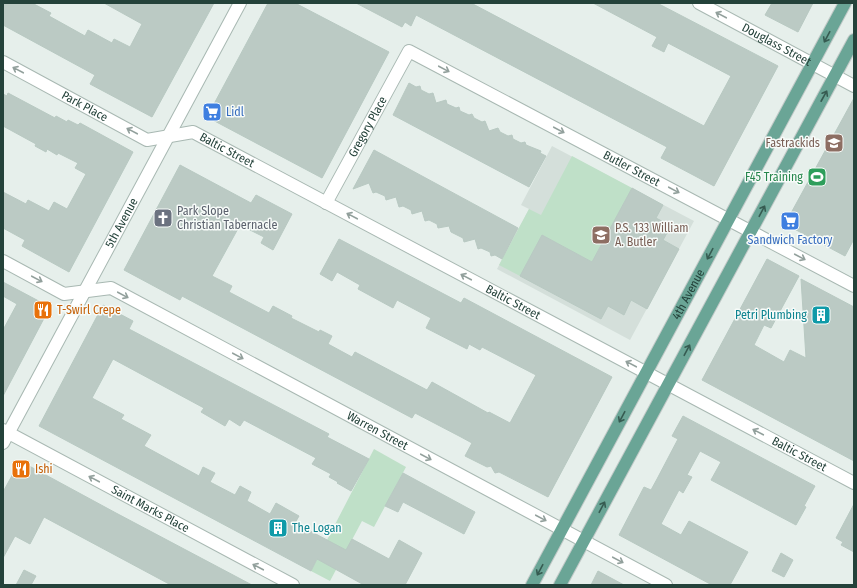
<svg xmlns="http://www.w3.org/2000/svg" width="857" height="588" font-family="'Fira Sans Condensed',sans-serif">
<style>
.built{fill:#d4dfda}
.green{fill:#bfe0c8}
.building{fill:#bbcac4;stroke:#b8c9c2}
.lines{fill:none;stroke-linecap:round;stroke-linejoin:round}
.minor-casing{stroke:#a8b8b2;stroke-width:14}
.major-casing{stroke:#c2cac8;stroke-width:14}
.minor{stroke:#fff;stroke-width:12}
.major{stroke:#6aa596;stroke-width:12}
.oneway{stroke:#92a09c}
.oneway2{stroke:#365b51}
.labels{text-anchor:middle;stroke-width:3;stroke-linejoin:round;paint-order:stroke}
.street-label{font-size:12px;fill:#24423a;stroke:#f7fbf9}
.shop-label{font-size:12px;fill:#366cbe;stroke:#f7fbf9;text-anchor:start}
.education-label{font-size:12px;fill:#785e54;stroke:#f7fbf9;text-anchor:end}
.leisure-label{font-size:12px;fill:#27864d;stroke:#f7fbf9;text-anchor:end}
.worship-label{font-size:12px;fill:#5b616d;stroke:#f7fbf9;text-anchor:start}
.food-label{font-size:12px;fill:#c56008;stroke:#f7fbf9;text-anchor:start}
.culture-label{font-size:12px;fill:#0d838f;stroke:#f7fbf9;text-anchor:end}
</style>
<rect width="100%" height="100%" fill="#e6efeb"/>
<path class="built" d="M 552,146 L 694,221 L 630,340 L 497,269 L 529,209 L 521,205 Z"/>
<g class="green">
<path d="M 572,156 L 632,188 L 592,262 L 542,235 L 520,276 L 499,265 L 529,209 L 541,215 Z"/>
<path d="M 374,449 L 406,467 L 374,527 L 362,521 L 330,581 L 311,571 Z"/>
</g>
<g class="building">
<path d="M 3,3 L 32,3 L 51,13 L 49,16 L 85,36 L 88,30 L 112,43 L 114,39 L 130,47 L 142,24 L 104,3 L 214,3 L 152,117 L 90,84 L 95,75 L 3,25 Z"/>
<path d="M 268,3 L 295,3 L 389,52 L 322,178 L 207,117 Z"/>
<path d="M 356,3 L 471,3 L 704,126 L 731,76 L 668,43 L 664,52 L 652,46 L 657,37 L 593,3 L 657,3 L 778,66 L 714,186 L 661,158 L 667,147 L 416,15 L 411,26 L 405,22 L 402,27 Z"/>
<path d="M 772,3 L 813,3 L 798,32 L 765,15 Z"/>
<path d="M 409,83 L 416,87 L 420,86 L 421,90 L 429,94 L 433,93 L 436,103 L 446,100 L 447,104 L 456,108 L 459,107 L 460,111 L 469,115 L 472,114 L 474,118 L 482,122 L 485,121 L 489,131 L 498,128 L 500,132 L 508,136 L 512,135 L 513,139 L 521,143 L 525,142 L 526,145 L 541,151 L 540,153 L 546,156 L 529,187 L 393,115 Z"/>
<path d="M 8,93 L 55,118 L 56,116 L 67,122 L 68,120 L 78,125 L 80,123 L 133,152 L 69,272 L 22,246 L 25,240 L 3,228 L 3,192 L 26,204 L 28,200 L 49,211 L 54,202 L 67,209 L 86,174 L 75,168 L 78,163 L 58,153 L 57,155 L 47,149 L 46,152 L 35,146 L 36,144 L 3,126 L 3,94 L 7,96 Z"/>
<path d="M 854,98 L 854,239 L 845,256 L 785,224 Z"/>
<path d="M 374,150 L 518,228 L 502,259 L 495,255 L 491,256 L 490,252 L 481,248 L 478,249 L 475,239 L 464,242 L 463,238 L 451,232 L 449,226 L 438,228 L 437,224 L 429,220 L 425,221 L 422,211 L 412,214 L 411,210 L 403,206 L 399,207 L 396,197 L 386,200 L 385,196 L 376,192 L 373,193 L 369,183 L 353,189 Z"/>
<path d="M 180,165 L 251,203 L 256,195 L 292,214 L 273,250 L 261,243 L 264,237 L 240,225 L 212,276 L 232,286 L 229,292 L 269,313 L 273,306 L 292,316 L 291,318 L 319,332 L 320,330 L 332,336 L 328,344 L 352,357 L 355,352 L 427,390 L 432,382 L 488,413 L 489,412 L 510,423 L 536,375 L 482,347 L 480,350 L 469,344 L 467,349 L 426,328 L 431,318 L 397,300 L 393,308 L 358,289 L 360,285 L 337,272 L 332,281 L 320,274 L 339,239 L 461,303 L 464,298 L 612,377 L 548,497 L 499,472 L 495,473 L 491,466 L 487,467 L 465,456 L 472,443 L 461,437 L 415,413 L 412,418 L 182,296 L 180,300 L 124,270 Z"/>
<path d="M 632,188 L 663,205 L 656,218 L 671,226 L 663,240 L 679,249 L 647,309 L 631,300 L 624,315 L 608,306 L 601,319 L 520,276 L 542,235 L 592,262 Z"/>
<path d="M 767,259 L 799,276 L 771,328 L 764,325 L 754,345 L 784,362 L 790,350 L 806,358 L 801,279 L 854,307 L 854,461 L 702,380 Z"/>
<path d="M 3,282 L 50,307 L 3,396 L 3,330 L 17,304 L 3,296 Z"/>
<path d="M 103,305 L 133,321 L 129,329 L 329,434 L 327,437 L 369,459 L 351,491 L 337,483 L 338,482 L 329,477 L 331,474 L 312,464 L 316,458 L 244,420 L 240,426 L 229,419 L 225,426 L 201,412 L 204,408 L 113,359 L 92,398 L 124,415 L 121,419 L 151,435 L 144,446 L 199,476 L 203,467 L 215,473 L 210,482 L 235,495 L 240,486 L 251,492 L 247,501 L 270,514 L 276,503 L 299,516 L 295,523 L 346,550 L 352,539 L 389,559 L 399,540 L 422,553 L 405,585 L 364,585 L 317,559 L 311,571 L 39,426 Z"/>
<path d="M 683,416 L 815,486 L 804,506 L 806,507 L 796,525 L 711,480 L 721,462 L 700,451 L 687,475 L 692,477 L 683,493 L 679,490 L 661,524 L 681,535 L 689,521 L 748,552 L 730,585 L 712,585 L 619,535 L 644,487 L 651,490 L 657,479 L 678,439 L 672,436 Z"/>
<path d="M 20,461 L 116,513 L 252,585 L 171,585 L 44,517 L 30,544 L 15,536 L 3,558 L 3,492 Z"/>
<path d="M 403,473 L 475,512 L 464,534 L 403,502 L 398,512 L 385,506 Z"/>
<path d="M 854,504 L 854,552 L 841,545 L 843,542 L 836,538 Z"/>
<path d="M 781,553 L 793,560 L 784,577 L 772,571 Z"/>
<path d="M 24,570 L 36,576 L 31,585 L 16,585 Z"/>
<path d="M 598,571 L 624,585 L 591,585 Z"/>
</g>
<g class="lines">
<defs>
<g id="minor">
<path id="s1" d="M 699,3 L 854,86"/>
<path id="s2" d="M 3,62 L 147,140 L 193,132 L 854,483"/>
<path id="s3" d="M 326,203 L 409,51 L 854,286"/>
<path id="s4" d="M 3,261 L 64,294 L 111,288 L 666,585"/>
<path id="s5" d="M 3,430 L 293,585"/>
<path id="s6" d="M 3,443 L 240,3"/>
</g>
<g id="major">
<path id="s7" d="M 532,585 L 845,3"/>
<path d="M 560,585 L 854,40"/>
</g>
</defs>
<use href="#minor" class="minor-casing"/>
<use href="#major" class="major-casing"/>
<use href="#minor" class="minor"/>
<use href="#major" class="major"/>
</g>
<defs><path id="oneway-shaft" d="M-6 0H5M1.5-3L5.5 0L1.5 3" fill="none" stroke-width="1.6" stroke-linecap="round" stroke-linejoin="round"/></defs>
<g class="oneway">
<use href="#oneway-shaft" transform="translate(721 15) rotate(-152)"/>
<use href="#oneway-shaft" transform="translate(444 69) rotate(28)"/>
<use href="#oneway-shaft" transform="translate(18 70) rotate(-152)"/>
<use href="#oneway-shaft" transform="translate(559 130) rotate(28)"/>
<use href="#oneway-shaft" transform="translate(132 131) rotate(-152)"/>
<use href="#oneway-shaft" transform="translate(674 190) rotate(28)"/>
<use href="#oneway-shaft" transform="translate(352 216) rotate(-152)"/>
<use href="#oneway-shaft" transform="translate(800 257) rotate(28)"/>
<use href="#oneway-shaft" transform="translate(466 277) rotate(-152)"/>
<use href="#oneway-shaft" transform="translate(37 279) rotate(28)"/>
<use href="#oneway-shaft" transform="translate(123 295) rotate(28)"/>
<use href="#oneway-shaft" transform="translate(238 356) rotate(28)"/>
<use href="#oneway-shaft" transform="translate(631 364) rotate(-152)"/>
<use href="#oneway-shaft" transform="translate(758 432) rotate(-152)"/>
<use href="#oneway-shaft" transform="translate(426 457) rotate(28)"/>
<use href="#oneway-shaft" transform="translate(94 479) rotate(-152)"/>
<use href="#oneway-shaft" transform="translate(541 518) rotate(28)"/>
<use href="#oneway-shaft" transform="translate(618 560) rotate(28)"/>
<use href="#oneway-shaft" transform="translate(258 567) rotate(-152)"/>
</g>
<g class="oneway2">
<use href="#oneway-shaft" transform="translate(827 37) rotate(118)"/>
<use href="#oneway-shaft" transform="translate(824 96) rotate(-61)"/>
<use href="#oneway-shaft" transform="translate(762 211) rotate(-62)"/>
<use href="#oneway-shaft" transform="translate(710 254) rotate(118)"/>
<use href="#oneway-shaft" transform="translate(687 350) rotate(-62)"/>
<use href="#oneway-shaft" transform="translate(622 417) rotate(118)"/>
<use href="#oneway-shaft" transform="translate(602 507) rotate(-62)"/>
<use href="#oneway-shaft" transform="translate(540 570) rotate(118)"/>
</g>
<defs>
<symbol id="supermarket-square" viewBox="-11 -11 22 22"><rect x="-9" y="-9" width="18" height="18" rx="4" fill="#3f7fe0" stroke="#f7fbf9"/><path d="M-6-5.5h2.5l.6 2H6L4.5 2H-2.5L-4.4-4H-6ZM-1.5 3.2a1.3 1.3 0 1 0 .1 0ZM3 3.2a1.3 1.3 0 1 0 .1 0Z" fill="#fff"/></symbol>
<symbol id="school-square" viewBox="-11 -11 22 22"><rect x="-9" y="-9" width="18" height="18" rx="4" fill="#8d6e63" stroke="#f7fbf9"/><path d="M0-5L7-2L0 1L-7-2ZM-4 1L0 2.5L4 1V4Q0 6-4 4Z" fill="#fff"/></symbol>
<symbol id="stadium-square" viewBox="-11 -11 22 22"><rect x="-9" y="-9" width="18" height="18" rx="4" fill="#2e9e5b" stroke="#f7fbf9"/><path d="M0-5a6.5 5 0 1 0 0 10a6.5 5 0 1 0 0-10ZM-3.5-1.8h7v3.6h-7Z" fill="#fff"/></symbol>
<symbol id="church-square" viewBox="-11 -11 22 22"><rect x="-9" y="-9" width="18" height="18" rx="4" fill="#6b7280" stroke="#f7fbf9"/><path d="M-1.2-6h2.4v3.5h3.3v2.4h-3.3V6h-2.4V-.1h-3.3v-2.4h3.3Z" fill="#fff"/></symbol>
<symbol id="restaurant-square" viewBox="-11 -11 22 22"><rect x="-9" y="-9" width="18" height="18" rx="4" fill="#e8710a" stroke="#f7fbf9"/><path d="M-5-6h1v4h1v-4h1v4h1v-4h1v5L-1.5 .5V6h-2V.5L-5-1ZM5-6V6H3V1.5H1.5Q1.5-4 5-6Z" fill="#fff"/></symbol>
<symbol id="building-square" viewBox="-11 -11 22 22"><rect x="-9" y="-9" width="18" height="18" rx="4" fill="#0f9aa8" stroke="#f7fbf9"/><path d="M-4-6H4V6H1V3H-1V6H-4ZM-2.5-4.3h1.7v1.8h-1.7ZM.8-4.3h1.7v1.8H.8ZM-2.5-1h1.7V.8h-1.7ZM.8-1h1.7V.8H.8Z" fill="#fff"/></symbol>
</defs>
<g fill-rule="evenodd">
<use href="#supermarket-square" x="201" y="101" width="22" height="22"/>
<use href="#school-square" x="823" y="132" width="22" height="22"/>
<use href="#stadium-square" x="806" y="166" width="22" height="22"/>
<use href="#church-square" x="152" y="207" width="22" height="22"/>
<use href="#supermarket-square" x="779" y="210" width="22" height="22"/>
<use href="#school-square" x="590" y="224" width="22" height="22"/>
<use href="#restaurant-square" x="32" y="299" width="22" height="22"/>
<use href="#building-square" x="810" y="304" width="22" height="22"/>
<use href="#restaurant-square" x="10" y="458" width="22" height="22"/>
<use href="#building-square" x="267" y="517" width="22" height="22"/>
</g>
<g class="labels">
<g class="street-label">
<text dy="4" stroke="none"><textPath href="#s1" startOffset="88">Douglass Street</textPath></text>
<text dy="4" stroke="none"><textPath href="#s2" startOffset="93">Park Place</textPath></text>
<text dy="4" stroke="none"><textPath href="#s3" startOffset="87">Gregory Place</textPath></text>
<text dy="4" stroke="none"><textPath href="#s2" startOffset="249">Baltic Street</textPath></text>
<text dy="4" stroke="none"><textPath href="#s3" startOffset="425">Butler Street</textPath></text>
<text dy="4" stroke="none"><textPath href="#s6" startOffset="250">5th Avenue</textPath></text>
<text dy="4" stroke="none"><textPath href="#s7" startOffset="330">4th Avenue</textPath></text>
<text dy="4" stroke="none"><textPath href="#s2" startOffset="573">Baltic Street</textPath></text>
<text dy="4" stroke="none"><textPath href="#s4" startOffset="419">Warren Street</textPath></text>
<text dy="4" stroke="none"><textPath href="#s2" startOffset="897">Baltic Street</textPath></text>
<text dy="4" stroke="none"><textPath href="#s5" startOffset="167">Saint Marks Place</textPath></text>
</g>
<g class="shop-label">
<text x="226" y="116">Lidl</text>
<text x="790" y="244" text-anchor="middle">Sandwich Factory</text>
</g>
<g class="education-label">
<text x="820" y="147">Fastrackids</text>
<text x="615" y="232" text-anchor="start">P.S. 133 William<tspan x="615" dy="14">A. Butler</tspan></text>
</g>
<g class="leisure-label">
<text x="803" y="181">F45 Training</text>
</g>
<g class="worship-label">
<text x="177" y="215">Park Slope<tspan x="177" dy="14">Christian Tabernacle</tspan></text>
</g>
<g class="food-label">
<text x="57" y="314">T-Swirl Crepe</text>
<text x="35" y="473">Ishi</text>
</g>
<g class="culture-label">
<text x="807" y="319">Petri Plumbing</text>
<text x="292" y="532" text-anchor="start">The Logan</text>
</g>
</g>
<rect width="857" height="588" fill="none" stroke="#24423a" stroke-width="8"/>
</svg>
